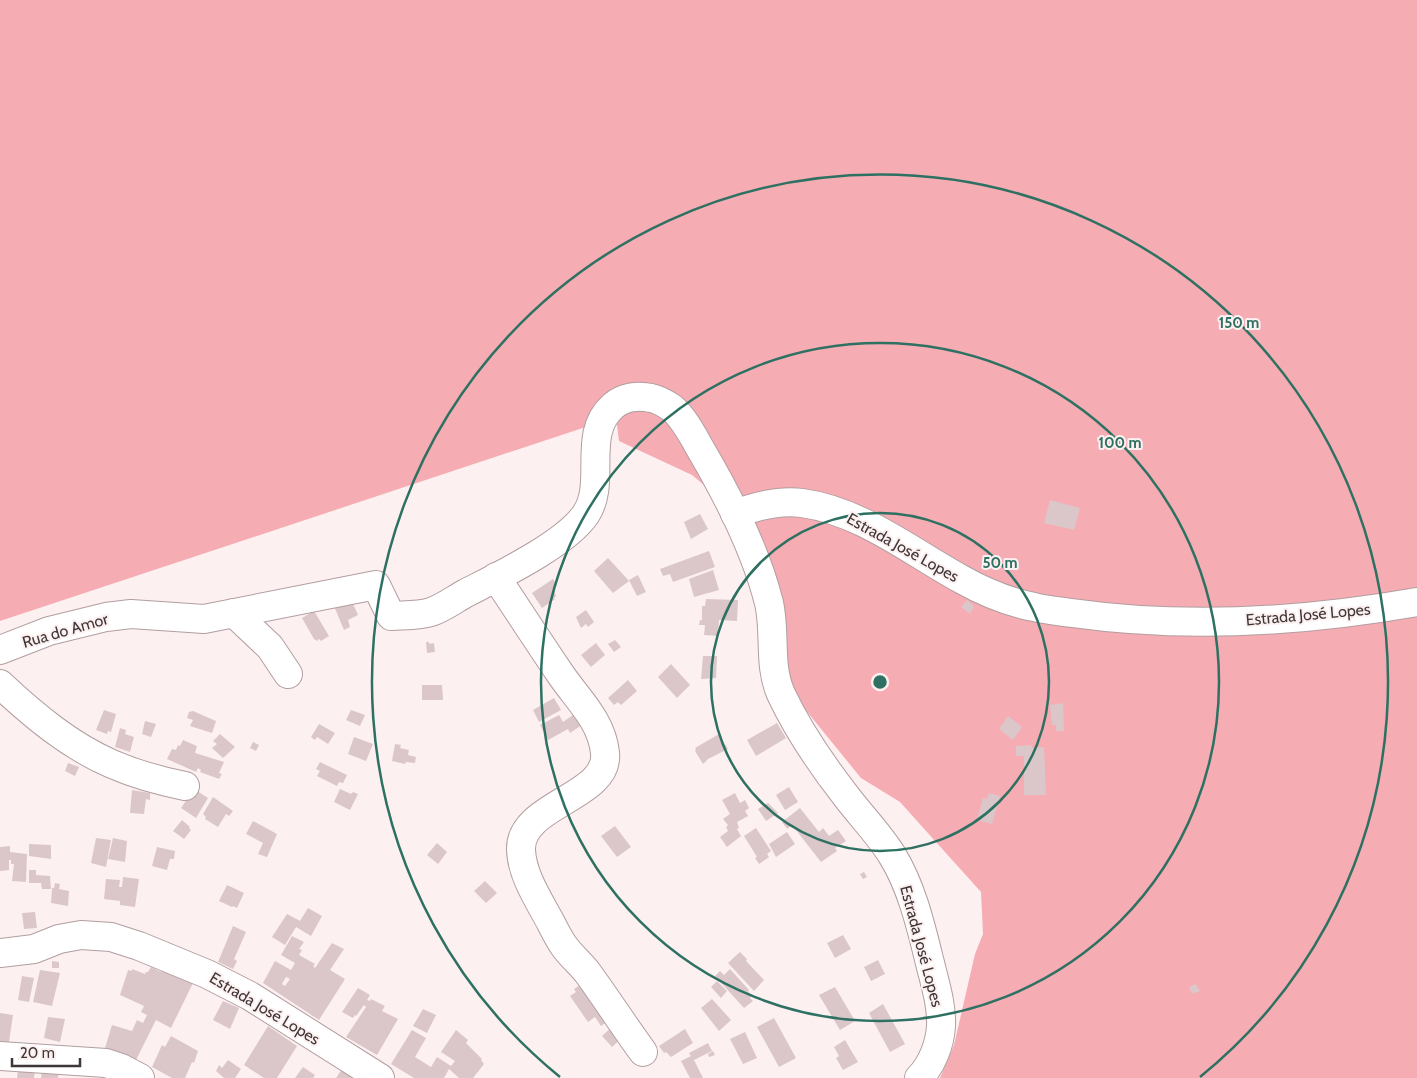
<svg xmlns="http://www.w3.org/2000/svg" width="1417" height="1078" font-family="Cabin,sans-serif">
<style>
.green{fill:#f6acb3}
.building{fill:#dbc7c9;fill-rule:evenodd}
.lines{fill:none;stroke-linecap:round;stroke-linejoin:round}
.minor-casing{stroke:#b29ea0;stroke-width:30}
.minor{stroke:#fff;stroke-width:28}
.ring{fill:none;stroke:#2e7162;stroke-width:2.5}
.labels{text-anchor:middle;stroke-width:4;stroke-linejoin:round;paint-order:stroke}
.street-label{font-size:16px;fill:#3f3737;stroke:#fdf0f1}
.centre{fill:#2e7162;stroke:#fdf0f1;stroke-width:2.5}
.ring-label{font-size:15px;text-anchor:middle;font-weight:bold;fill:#2e7162;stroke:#fdf0f1;stroke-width:4;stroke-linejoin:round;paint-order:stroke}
</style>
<rect width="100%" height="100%" fill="#fdf0f1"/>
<path class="green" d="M 0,0 L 1417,0 L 1417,1078 L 940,1078 L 954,1045 L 975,954 L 983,934 L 981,892 L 900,802 L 861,778 L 791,692 L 787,655 L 781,621 L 746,520 L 692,475 L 619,441 L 616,417 L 0,621 Z"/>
<g class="building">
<path d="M 1050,500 L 1080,508 L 1074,530 L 1044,523 Z"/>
<path d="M 700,514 L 708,529 L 691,539 L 684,522 Z"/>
<path d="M 709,551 L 715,567 L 673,582 L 670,574 L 663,576 L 660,569 Z"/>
<path d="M 608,558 L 629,581 L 613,593 L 594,571 Z"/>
<path d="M 713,570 L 719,590 L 694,597 L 689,579 Z"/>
<path d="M 638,575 L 646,592 L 637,596 L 629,580 Z"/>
<path d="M 553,579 L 557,585 L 553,588 L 556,596 L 554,598 L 555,599 L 542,608 L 532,593 Z"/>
<path d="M 331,599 L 351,599 L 358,615 L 348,620 L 350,627 L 344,630 Z"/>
<path d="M 706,599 L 738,600 L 737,621 L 719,620 L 718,636 L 704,635 L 705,625 L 699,625 L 700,620 L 702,620 L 702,606 L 705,606 Z"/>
<path d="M 967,600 L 974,606 L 970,614 L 961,607 Z"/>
<path d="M 586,610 L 594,622 L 588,627 L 586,624 L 581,628 L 576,617 Z"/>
<path d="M 314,611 L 329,636 L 321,641 L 319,639 L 317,641 L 314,639 L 302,618 Z"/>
<path d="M 615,640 L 621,647 L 614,652 L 608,644 Z"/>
<path d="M 426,642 L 429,642 L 429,644 L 434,643 L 435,652 L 427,653 Z"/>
<path d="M 596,643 L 605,655 L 591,667 L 581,655 Z"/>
<path d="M 703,656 L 717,656 L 716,678 L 701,679 Z"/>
<path d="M 671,664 L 690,685 L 677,698 L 658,677 Z"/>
<path d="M 628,680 L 637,691 L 621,705 L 618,702 L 614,705 L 608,698 Z"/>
<path d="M 422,685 L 442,685 L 443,700 L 422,700 Z"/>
<path d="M 554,698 L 561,710 L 539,722 L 533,710 Z"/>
<path d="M 1063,703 L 1064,731 L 1056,731 L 1056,725 L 1052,725 L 1050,705 Z"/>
<path d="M 584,707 L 592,718 L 570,733 L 568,729 L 548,740 L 540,725 L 559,715 L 563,722 Z"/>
<path d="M 104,710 L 116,714 L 111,732 L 108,731 L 107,734 L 96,730 Z"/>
<path d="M 351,710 L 365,715 L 360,726 L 346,720 Z"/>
<path d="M 193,711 L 216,721 L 212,733 L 190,726 L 193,720 L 187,718 L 189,712 Z"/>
<path d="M 1008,716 L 1022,727 L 1013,740 L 999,729 Z"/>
<path d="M 145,721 L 156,724 L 151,737 L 142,734 Z"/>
<path d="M 777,723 L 786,738 L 756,756 L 747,740 Z"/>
<path d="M 319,724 L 335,733 L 328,744 L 317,737 L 315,740 L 311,737 Z"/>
<path d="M 120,728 L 126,730 L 125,734 L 134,737 L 130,752 L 115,747 Z"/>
<path d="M 220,734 L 235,747 L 223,758 L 212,748 L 217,744 L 213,741 Z"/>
<path d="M 719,734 L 728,749 L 708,759 L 703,764 L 695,751 L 696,749 L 695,748 Z"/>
<path d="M 354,737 L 373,744 L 366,761 L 348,754 Z"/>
<path d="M 183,740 L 197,746 L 195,753 L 224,762 L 219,773 L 222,774 L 219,779 L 200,772 L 201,770 L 198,768 L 196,772 L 167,759 L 172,749 L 176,750 L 178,745 L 180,746 Z"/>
<path d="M 253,742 L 259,745 L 256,751 L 250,748 Z"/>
<path d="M 395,744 L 401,745 L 400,748 L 409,750 L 408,755 L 416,757 L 415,763 L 406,762 L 405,764 L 392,761 Z"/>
<path d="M 1031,745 L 1032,748 L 1044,747 L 1046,795 L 1024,795 L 1024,756 L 1016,756 L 1016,746 Z"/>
<path d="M 320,762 L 347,775 L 343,783 L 339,782 L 337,786 L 317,776 L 320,771 L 316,769 Z"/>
<path d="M 68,763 L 79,767 L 75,776 L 65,771 Z"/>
<path d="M 789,787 L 798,802 L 785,810 L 776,795 Z"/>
<path d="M 194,789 L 208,798 L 196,818 L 181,808 Z"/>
<path d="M 340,789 L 351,794 L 353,792 L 358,794 L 350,810 L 334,802 Z"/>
<path d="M 132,790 L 150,793 L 150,800 L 146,799 L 144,814 L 130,813 Z"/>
<path d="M 735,793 L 740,803 L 745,800 L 749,808 L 745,811 L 748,816 L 737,822 L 739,828 L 737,829 L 741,836 L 727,847 L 720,837 L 728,831 L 726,827 L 728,825 L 723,819 L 730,814 L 722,800 Z"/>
<path d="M 989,793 L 1000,796 L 992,824 L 977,820 L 983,798 L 987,799 Z"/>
<path d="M 213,797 L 233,811 L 229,816 L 226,814 L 218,827 L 205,819 L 206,817 L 203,814 Z"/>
<path d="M 768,803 L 778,813 L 766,821 L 758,809 Z"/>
<path d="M 800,808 L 819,832 L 823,828 L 829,836 L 838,830 L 846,841 L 835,848 L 837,851 L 821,862 L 792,825 L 787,829 L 782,822 Z"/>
<path d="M 182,820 L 190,827 L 189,828 L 191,830 L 184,839 L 173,831 Z"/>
<path d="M 253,821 L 277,834 L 267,857 L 258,854 L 263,843 L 246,834 Z"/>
<path d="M 615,826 L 631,847 L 617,857 L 601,836 Z"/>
<path d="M 756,828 L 771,851 L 767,854 L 769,857 L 759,864 L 755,858 L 757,857 L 744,836 Z"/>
<path d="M 787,832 L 795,844 L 776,857 L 769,844 Z"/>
<path d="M 96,838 L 111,840 L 106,867 L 91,863 Z"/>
<path d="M 113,838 L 127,841 L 125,862 L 108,859 Z"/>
<path d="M 437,843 L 447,852 L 438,864 L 427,855 Z"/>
<path d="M 29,844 L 51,845 L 51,859 L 29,856 Z"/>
<path d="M 10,846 L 10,852 L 27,854 L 26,882 L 12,881 L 14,864 L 11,864 L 11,860 L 9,860 L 9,870 L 0,871 L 0,847 Z"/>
<path d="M 157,847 L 175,851 L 174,859 L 170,859 L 167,870 L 152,866 Z"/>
<path d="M 29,870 L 36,870 L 36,875 L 50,876 L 51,889 L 42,889 L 41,883 L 29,883 Z"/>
<path d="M 864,872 L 867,877 L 863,879 L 860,874 Z"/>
<path d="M 123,877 L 139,879 L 135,907 L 120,905 L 120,901 L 104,899 L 106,879 L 120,880 L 119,887 L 122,887 Z"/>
<path d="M 485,881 L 497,893 L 486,903 L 474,891 Z"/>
<path d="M 55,883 L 60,884 L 59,889 L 69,891 L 68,906 L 51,903 L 52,888 L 54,888 Z"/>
<path d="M 227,885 L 244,893 L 237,908 L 233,906 L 232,907 L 219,901 Z"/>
<path d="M 308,908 L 322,916 L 311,936 L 296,927 L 285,945 L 272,937 L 287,914 L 300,921 Z"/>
<path d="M 35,912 L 37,928 L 24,929 L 22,913 Z"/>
<path d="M 233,926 L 246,932 L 234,959 L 237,961 L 233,969 L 218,962 Z"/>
<path d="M 843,935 L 851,949 L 835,958 L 827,943 Z"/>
<path d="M 292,936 L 304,942 L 299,949 L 302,950 L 299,955 L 315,964 L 313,966 L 315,968 L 332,943 L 344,949 L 330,970 L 345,979 L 319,1020 L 263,983 L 275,961 L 291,970 L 295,963 L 281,955 ZM 286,977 L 290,979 L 285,986 L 282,984 Z"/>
<path d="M 740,952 L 747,959 L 746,961 L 764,980 L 754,991 L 728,963 Z"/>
<path d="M 878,960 L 885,974 L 871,981 L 864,967 Z"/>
<path d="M 52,961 L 59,962 L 59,968 L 52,968 Z"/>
<path d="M 151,967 L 161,972 L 162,969 L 193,983 L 171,1028 L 156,1020 L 136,1060 L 105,1048 L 112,1025 L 132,1031 L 137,1020 L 143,1023 L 147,1015 L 141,1012 L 144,1006 L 120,995 L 128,970 L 132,971 L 132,969 L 145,974 L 146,972 L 148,972 Z"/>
<path d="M 730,969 L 749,990 L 748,991 L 752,996 L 750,998 L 753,1001 L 744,1008 L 715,976 L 720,971 L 724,975 Z"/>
<path d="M 40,970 L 60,973 L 52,1006 L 33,1002 Z"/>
<path d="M 22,976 L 34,978 L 29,1002 L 18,1000 Z"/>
<path d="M 586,981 L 612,1018 L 601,1026 L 595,1017 L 588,1022 L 570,996 L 576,992 L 574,989 Z"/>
<path d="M 717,981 L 727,991 L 721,998 L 711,987 Z"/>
<path d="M 1196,984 L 1200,991 L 1192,994 L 1189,987 Z"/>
<path d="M 835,987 L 855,1021 L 840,1030 L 819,995 Z"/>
<path d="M 358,988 L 370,995 L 367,1000 L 370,1001 L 371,999 L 385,1006 L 382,1011 L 398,1019 L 377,1055 L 346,1037 L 366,1007 L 364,1005 L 356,1016 L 355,1015 L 353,1018 L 342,1012 Z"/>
<path d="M 712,999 L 731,1020 L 719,1031 L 701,1008 Z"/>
<path d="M 223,1001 L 239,1008 L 230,1029 L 213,1020 Z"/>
<path d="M 883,1004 L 905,1044 L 890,1052 L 869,1013 Z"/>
<path d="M 423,1009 L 436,1015 L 427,1033 L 413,1026 Z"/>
<path d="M 0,1013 L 13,1015 L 9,1042 L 0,1042 Z"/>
<path d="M 48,1017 L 65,1019 L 60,1042 L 44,1038 Z"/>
<path d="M 774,1018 L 796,1058 L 779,1067 L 757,1027 Z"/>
<path d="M 268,1026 L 297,1046 L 277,1078 L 264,1078 L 244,1065 Z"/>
<path d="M 613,1026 L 623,1037 L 612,1047 L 602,1036 Z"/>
<path d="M 685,1029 L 693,1043 L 671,1057 L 666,1052 L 664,1053 L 659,1046 Z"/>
<path d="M 412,1030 L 426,1038 L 415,1057 L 431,1067 L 437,1057 L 451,1066 L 455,1061 L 441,1052 L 456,1030 L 468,1040 L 466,1043 L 482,1059 L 481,1060 L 484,1064 L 473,1078 L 459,1078 L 449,1069 L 444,1078 L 414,1078 L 391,1064 Z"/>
<path d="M 745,1032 L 757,1058 L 743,1064 L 730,1039 Z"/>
<path d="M 171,1036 L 198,1051 L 194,1063 L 192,1062 L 185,1078 L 172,1078 L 152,1067 L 162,1045 L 165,1047 Z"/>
<path d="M 845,1040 L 858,1062 L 843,1070 L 836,1058 L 839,1056 L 834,1047 Z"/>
<path d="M 708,1043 L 712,1051 L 694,1060 L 703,1078 L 690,1078 L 681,1061 L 691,1056 L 689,1053 Z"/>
<path d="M 713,1051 L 715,1055 L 709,1057 L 708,1054 Z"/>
<path d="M 228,1060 L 241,1069 L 235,1078 L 224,1078 L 216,1071 L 219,1065 L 222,1068 Z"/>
<path d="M 303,1067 L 315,1075 L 313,1078 L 295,1078 Z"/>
<path d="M 18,1069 L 35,1071 L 34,1078 L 17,1078 Z"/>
<path d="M 42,1069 L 59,1071 L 58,1078 L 41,1078 Z"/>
<path d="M 342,1069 L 356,1078 L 336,1078 Z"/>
</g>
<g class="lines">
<defs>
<g id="minor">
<path d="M 735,514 C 756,506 779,500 802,503 C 861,511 910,551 961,579 C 984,592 1008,602 1034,607 C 1046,610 1059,611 1072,613 C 1186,629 1303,622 1417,602"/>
<path d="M 496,577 C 517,609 538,641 559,672 C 576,698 602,720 605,753 C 610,797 519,804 521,850 C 522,876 540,902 551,923 C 555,931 559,939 564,946 C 571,956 580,963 587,972 C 606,998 624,1026 643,1052"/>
<path d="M 234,613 L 270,647 L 288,674"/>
<path d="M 0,650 L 49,631 L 106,617 L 131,614 L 204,619 L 376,585 L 391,616 C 403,615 419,616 431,612 C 443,608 455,599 466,593 C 499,576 566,544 586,514 C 607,482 581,434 613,406 C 623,397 638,395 651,398 C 657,399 666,404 672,408 C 684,418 693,436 701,450 C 728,496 756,551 769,603 C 776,633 768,665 781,694 C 798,730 821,764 846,796 C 861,816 879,834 892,855 C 912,887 921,927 930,963 C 935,984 942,1005 941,1026 C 940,1044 932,1065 919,1078"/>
<path d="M 0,684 C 33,715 70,746 112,764 C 135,774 160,781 185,786"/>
<path d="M 0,953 L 34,949 L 59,939 L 81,935 L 111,937 L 139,946 L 207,974 L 250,996 L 380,1078"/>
<path d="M 0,1056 L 106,1063 L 121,1068 L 140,1078"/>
</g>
</defs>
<use href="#minor" class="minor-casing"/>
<use href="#minor" class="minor"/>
</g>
<g class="ring">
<circle cx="880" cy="682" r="169"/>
<circle cx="880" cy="682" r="339"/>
<path d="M560 1077A508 508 0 1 1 1200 1077"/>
</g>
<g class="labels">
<g class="street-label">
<text transform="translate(903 547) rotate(29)" y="6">Estrada José Lopes</text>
<text transform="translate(1308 614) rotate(-5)" y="6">Estrada José Lopes</text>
<text transform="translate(65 630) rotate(-16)" y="6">Rua do Amor</text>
<text transform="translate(922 946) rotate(75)" y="6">Estrada José Lopes</text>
<text transform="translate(265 1008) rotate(31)" y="6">Estrada José Lopes</text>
</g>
</g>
<circle cx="880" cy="682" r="8" class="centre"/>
<g class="ring-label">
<text x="1239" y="328">150 m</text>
<text x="1120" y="448">100 m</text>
<text x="1000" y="568">50 m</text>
</g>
<path d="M12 1058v8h68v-8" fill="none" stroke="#3f3737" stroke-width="2.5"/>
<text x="20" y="1058" font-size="15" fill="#3f3737" stroke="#fdf0f1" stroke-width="4" paint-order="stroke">20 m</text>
</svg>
